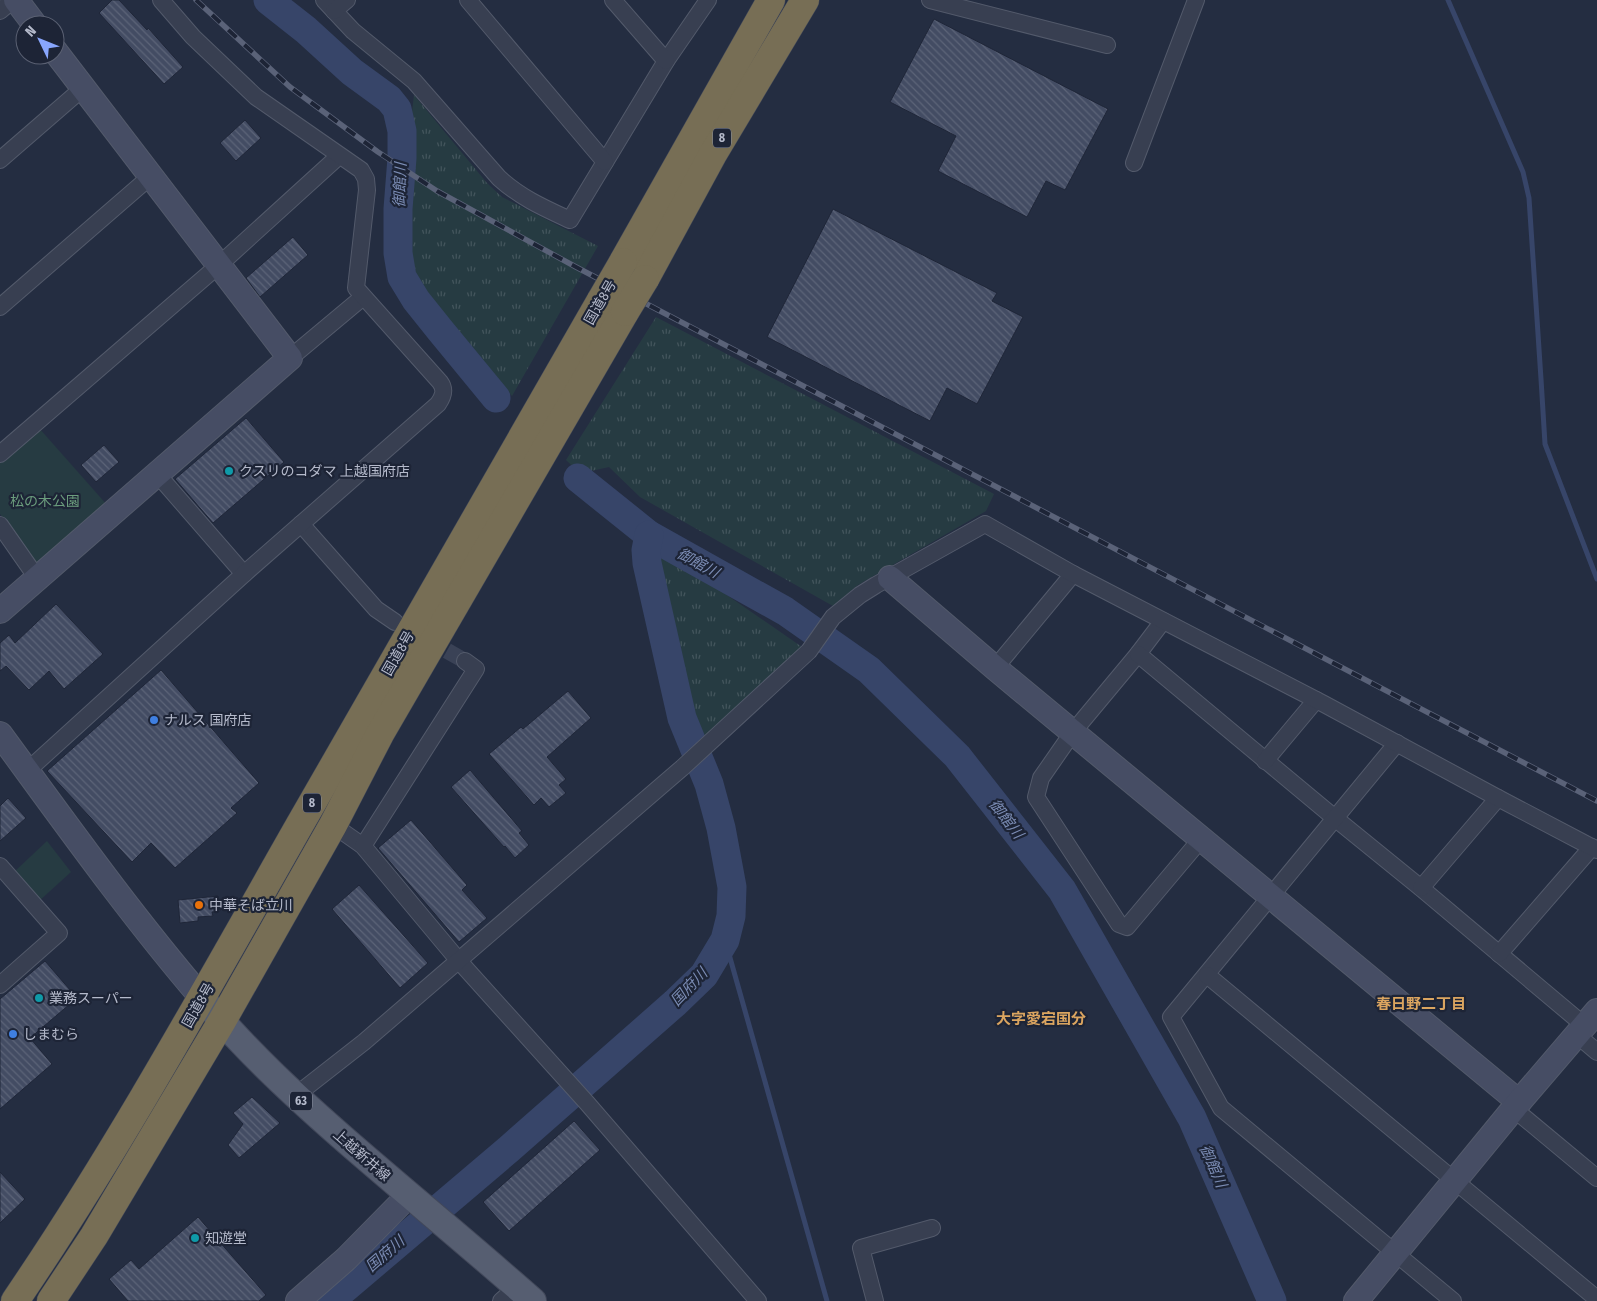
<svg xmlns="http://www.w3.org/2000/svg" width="1597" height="1301" font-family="'Fira Sans Condensed','Noto Sans JP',sans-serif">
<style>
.grass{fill:url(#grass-tufts)}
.green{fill:#263b42}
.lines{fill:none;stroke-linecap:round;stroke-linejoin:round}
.stream{stroke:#374569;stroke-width:5}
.river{stroke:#374569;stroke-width:29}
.building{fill:url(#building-back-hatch);stroke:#1f2638}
.street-tunnel{stroke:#3a4256;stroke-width:16;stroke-dasharray:16 8;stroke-linecap:butt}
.street-casing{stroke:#535a6b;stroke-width:18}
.secondary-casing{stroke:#535a6b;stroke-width:26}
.primary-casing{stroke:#42485a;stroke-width:28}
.highway-casing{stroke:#404758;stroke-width:29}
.street{stroke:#383f51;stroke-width:16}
.secondary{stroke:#464d64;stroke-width:24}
.primary{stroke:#565e71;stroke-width:26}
.highway{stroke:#776e55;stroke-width:28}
.rail-casing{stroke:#5a6278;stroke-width:5.5}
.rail{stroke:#1d2436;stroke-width:4;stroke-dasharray:11;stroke-linecap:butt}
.highway-bridge-casing{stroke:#404758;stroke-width:29;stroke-linecap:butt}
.highway-bridge{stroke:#776e55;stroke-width:28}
.culture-dot{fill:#0f9aa8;stroke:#1d2436;stroke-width:2}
.shop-dot{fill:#3f7fe0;stroke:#1d2436;stroke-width:2}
.food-dot{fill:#e8710a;stroke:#1d2436;stroke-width:2}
.labels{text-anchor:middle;stroke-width:4.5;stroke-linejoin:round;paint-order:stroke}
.shield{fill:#1d2436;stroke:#878d9e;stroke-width:1}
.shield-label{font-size:12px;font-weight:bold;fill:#b5bacb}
.street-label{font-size:14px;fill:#b5bacb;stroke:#1d2436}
.poi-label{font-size:14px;fill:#b5bacb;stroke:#1d2436;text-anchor:start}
.park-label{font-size:14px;fill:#6b9d7d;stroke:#1d2436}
.water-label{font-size:15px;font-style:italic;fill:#7b8cb4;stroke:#1d2436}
.neighbourhood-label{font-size:15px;font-weight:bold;fill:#dba560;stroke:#1d2436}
</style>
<defs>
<pattern id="grass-tufts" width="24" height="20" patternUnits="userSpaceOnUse" patternTransform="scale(1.25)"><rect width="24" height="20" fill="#263b42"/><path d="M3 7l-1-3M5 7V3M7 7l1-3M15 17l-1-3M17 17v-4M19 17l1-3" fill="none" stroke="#43555c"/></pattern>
<pattern id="building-back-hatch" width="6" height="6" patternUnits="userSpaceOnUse" patternTransform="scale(1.25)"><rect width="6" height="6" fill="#434c63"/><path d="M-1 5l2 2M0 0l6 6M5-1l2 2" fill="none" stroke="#5c6478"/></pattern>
</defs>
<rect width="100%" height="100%" fill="#242d41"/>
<g class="grass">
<path d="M 414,95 L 487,183 L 502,197 L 598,246 L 512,396 L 451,328 L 413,277 L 406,242 L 410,129 Z"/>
<path d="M 656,317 L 994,494 L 986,511 L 858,585 L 833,606 L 640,497 L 609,467 L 591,471 L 584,477 L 566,460 Z"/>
<path d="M 666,553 L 802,647 L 699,741 L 655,576 L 653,564 L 657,556 Z"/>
</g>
<g class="green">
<path d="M 39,428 L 108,506 L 38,566 L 0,514 L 0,463 Z"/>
<path d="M 47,841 L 71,872 L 38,902 L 13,873 Z"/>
</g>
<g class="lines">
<g class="stream">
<path d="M 1448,0 L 1523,172 L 1529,198 L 1541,379 L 1545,444 L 1597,579"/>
<path d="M 725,940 L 827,1301"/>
</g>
<g class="river">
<path d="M 268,0 L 306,30 L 352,72 L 389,99 L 397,109 L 402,131 L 402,158 L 398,209 L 398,253 L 402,277 L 416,300 L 440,330 L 496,398"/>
<path d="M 578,478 L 649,535 L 785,611 L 869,670 L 957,756 L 1062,890 L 1192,1118 L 1272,1301"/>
<path d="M 330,1301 L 509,1149 L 675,1003 L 704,975 L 725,940 L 731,916 L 732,887 L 721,828 L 709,784 L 682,718 L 647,563 L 646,550 L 649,535"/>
</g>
</g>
<g class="building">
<path d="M 112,0 L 119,0 L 147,30 L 148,28 L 183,67 L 164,84 L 99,13 Z"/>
<path d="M 934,19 L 1108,109 L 1065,190 L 1046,181 L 1027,217 L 938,171 L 956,136 L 890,102 Z"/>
<path d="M 245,120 L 261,138 L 236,161 L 220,143 Z"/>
<path d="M 833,209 L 997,293 L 992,301 L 1023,317 L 977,404 L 947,388 L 930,421 L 767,337 Z"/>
<path d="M 293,237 L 308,255 L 260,297 L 246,278 Z"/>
<path d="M 246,418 L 284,462 L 213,523 L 175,479 Z"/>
<path d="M 104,445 L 119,462 L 96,482 L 81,465 Z"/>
<path d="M 56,604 L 103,654 L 64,689 L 49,671 L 29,690 L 6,666 L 0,671 L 0,643 L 9,635 L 15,643 Z"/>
<path d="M 161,670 L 259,783 L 231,808 L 237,813 L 175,868 L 151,843 L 132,862 L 47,771 Z"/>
<path d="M 568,691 L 591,718 L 547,757 L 566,779 L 559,785 L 566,793 L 549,807 L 541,798 L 534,805 L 489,754 L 521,727 L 523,729 Z"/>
<path d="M 470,770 L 522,831 L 519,833 L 529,845 L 515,858 L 505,846 L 504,847 L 451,787 Z"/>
<path d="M 8,798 L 26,818 L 0,841 L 0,806 Z"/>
<path d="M 411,820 L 467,885 L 462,890 L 487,918 L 459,942 L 378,848 Z"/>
<path d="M 359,885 L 428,963 L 400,988 L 332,909 Z"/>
<path d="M 218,896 L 220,911 L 212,912 L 213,916 L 198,917 L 198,921 L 180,923 L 178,900 Z"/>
<path d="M 45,961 L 77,998 L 30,1038 L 52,1064 L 0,1109 L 0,999 Z"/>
<path d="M 252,1097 L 280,1123 L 239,1158 L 228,1145 L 243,1124 L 233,1113 Z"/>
<path d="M 574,1121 L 600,1150 L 509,1231 L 483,1202 Z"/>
<path d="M 0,1172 L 25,1199 L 0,1223 Z"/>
<path d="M 198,1217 L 266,1295 L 259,1301 L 128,1301 L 109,1279 L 131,1260 L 139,1269 Z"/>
</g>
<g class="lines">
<path class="street-tunnel" d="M 426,639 L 465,661"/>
<defs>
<g id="street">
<path d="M 324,0 L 353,31 L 414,81 L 499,178 C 521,198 544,208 570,220 L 666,61 L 708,0"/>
<path d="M 468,0 L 605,162"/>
<path d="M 613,0 L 666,61"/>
<path d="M 930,0 L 1107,45"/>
<path d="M 0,11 L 13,0"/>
<path d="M 334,11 L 347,0"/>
<path d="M 0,160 L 83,88"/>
<path d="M 1134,163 L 1196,0"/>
<path d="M 0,307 L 151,176"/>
<path d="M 290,358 L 363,297"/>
<path d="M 0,454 L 219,265 L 339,156"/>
<path d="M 158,475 L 244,574"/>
<path d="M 301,524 L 376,609 L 395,622"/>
<path d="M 0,525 L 37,578"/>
<path d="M 1163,621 L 1138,654 L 1073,732 L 1041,778 L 1036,797 L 1119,924 L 1127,927 L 1201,839"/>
<path d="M 1138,654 L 1336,819 L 1421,888 L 1585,1026"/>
<path d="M 995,668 L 1073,574"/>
<path d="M 1397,743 L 1171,1017 L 1221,1108 L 1453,1301"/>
<path d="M 1265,761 L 1316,700"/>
<path d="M 27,771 L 244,574 L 438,404 C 443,397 446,390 440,382 L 356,288 L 367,190 L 366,179 L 361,170 L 256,97 L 193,37 L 161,0"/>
<path d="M 333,825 L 363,846 L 459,961 L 587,1103 L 758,1301"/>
<path d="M 363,846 L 476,669 L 465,661"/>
<path d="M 0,866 L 59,933 L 0,985"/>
<path d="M 1421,888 L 1498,798"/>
<path d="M 1499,954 L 1592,847"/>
<path d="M 1207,975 L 1597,1299"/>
<path d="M 1577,1035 L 1597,1052"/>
<path d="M 295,1096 L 364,1042 L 682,768 L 809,651 L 833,617 L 860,595 L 876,585 L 985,524 L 1073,574 L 1324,704 L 1498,798 L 1597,850"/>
<path d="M 1514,1109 L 1597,1178"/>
<path d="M 501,1301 L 517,1287"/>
<path d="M 875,1301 L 861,1248 L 932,1228"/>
</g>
<g id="secondary">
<path d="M 16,0 L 35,25"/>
<path d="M 890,578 L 995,668 L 1519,1102"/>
<path d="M 0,611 L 290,358 L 55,51"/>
<path d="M 0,734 C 66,824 130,914 202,998"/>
<path d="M 298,1301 L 346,1259 L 409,1195"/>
<path d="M 1356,1301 L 1519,1102 L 1597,1011"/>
</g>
<path id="primary" d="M 202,998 C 247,1052 298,1099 351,1145 C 411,1197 473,1248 533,1301"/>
<g id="highway">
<path d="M 623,262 L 771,0"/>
<path d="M 645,279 L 713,154 L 805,0"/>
<path d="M 15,1301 C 119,1148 208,986 299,826 C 399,650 500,475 601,300"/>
<path d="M 51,1301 L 94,1236 L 222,1021 L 333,825 L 380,734 L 625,312"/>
</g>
</defs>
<use href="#street" class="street-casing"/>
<use href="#secondary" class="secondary-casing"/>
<use href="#primary" class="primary-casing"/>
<use href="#highway" class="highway-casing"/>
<use href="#street" class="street"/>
<use href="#secondary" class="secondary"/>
<use href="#primary" class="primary"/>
<use href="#highway" class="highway"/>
<defs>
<path id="rail" d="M 196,0 L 290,87 L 378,152 L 437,191 L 576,267 L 1597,801"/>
</defs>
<use href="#rail" class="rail-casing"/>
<use href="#rail" class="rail"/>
<defs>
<g id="highway-bridge">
<path d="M 601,300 L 623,262"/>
<path d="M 625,312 L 645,279"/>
</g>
</defs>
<use href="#highway-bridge" class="highway-bridge-casing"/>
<use href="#highway-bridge" class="highway-bridge"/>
</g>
<g class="culture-dot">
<circle cx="229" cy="471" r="5"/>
<circle cx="39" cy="998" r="5"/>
<circle cx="195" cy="1238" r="5"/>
</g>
<g class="shop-dot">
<circle cx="154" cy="720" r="5"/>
<circle cx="13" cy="1034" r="5"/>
</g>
<circle class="food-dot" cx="199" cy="905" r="5"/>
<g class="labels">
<g class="shield">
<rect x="713" y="128.5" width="18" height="19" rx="4"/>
<rect x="303" y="793.5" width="18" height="19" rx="4"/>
<rect x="290" y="1091.5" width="22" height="19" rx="4"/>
</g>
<g class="shield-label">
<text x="722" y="142">8</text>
<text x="312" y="807">8</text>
<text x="301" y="1105">63</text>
</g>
<g class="street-label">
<text transform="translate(600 302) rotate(-60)" y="5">国道8号</text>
<text transform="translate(398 653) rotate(-60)" y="5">国道8号</text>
<text transform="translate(198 1005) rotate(-60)" y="5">国道8号</text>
<text transform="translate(362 1155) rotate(41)" y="5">上越新井線</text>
</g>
<g class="poi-label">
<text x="239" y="476">クスリのコダマ 上越国府店</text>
<text x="164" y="725">ナルス 国府店</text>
<text x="209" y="910">中華そば立川</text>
<text x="49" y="1003">業務スーパー</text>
<text x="23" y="1039">しまむら</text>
<text x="205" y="1243">知遊堂</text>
</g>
<g class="park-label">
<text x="45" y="506">松の木公園</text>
</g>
<g class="water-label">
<text transform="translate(400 185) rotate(-88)" y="5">御館川</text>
<text transform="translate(698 563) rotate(29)" y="5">御館川</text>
<text transform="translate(1006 819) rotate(52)" y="5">御館川</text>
<text transform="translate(689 987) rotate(-46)" y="5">国府川</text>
<text transform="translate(1213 1166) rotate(66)" y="5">御館川</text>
<text transform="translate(385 1254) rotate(-41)" y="5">国府川</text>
</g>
<g class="neighbourhood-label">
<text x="1421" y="1009">春日野二丁目</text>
<text x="1041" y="1024">大字愛宕国分</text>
</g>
</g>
<g transform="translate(40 40) rotate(313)"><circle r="24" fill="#1d2436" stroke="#5a6072"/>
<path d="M0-4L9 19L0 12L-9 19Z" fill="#88a6fd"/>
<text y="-8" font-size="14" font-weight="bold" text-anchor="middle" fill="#b5bacb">N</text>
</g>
</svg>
